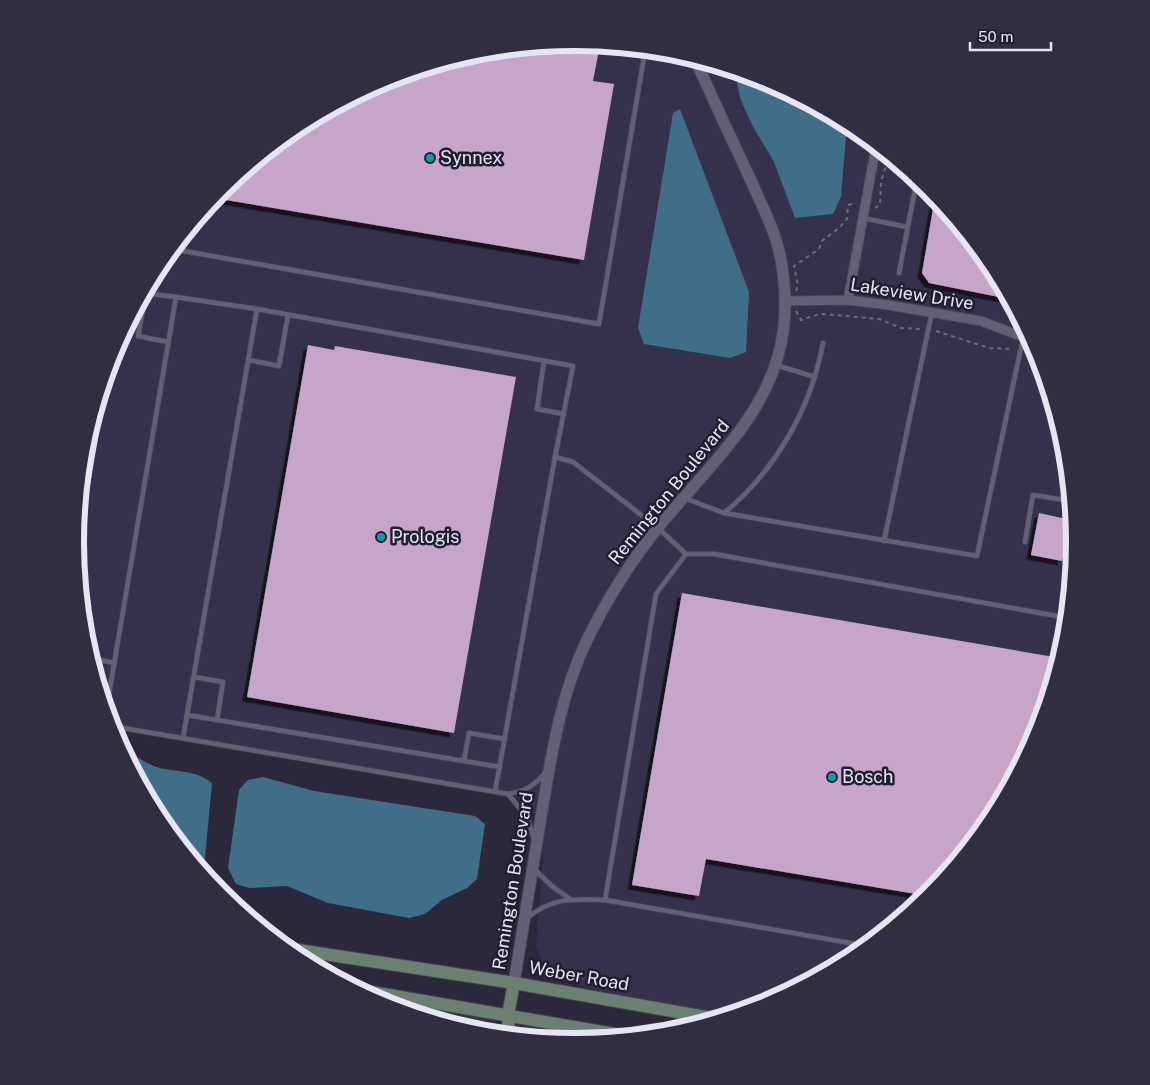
<svg xmlns="http://www.w3.org/2000/svg" width="1150" height="1085" font-family="'Public Sans',sans-serif">
<style>
.built{fill:#35304b}
.water{fill:#406e88}
.building{fill:#c7a4ca;filter:url(#shadow)}
.lines{fill:none;stroke-linecap:round;stroke-linejoin:round}
.service-casing{stroke:#474355;stroke-width:6}
.minor-casing{stroke:#474355;stroke-width:11}
.tertiary-casing{stroke:#474355;stroke-width:13}
.secondary-casing{stroke:#474355;stroke-width:14}
.path{stroke:#706c7e;stroke-width:2;stroke-dasharray:4 4;stroke-linecap:butt}
.service{stroke:#635f76;stroke-width:4.5}
.minor{stroke:#635f76;stroke-width:9}
.tertiary{stroke:#635f76;stroke-width:11}
.secondary{stroke:#6c8071;stroke-width:12}
.culture-dot{fill:#0f9aa8;stroke:#221e32;stroke-width:2}
.labels{text-anchor:middle;stroke-width:5;stroke-linejoin:round;paint-order:stroke}
.poi-label{font-size:18px;fill:#e7e5f3;stroke:#221e32;text-anchor:start}
.street-label{font-size:18px;fill:#e7e5f3;stroke:#221e32}
.rim{fill:none;stroke:#e7e5f3;stroke-width:6}
</style>
<defs>
<filter id="shadow"><feDropShadow dx="-4.5" dy="4.5" stdDeviation="0" flood-color="#0009"/></filter>
</defs>
<rect width="100%" height="100%" fill="#2c283c"/>
<g class="built">
<path d="M 575,43 L 673,52 L 767,81 L 853,127 L 929,189 L 991,265 L 1037,351 L 1065,445 L 1075,543 L 1065,640 L 1037,734 L 991,821 L 928,896 L 853,958 L 766,1005 L 726,1017 L 604,992 L 550,977 L 536,947 L 543,858 L 531,801 L 111,728 L 85,640 L 75,542 L 85,445 L 113,351 L 159,264 L 222,189 L 297,127 L 384,80 L 478,52 Z"/>
<path d="M 363,993 L 500,1016 L 490,1034 L 477,1033 L 383,1004 Z"/>
<path d="M 522,1026 L 603,1040 L 575,1042 L 520,1037 Z"/>
</g>
<g class="water">
<path d="M 735,71 L 767,81 L 847,124 L 841,197 L 833,214 L 795,218 L 774,162 L 752,125 L 740,98 Z"/>
<path d="M 680,109 L 749,292 L 746,352 L 730,358 L 644,344 L 638,328 L 673,113 Z"/>
<path d="M 124,753 C 137,755 147,765 160,768 C 181,773 193,769 212,783 L 205,858 L 200,871 L 159,820 Z"/>
<path d="M 263,777 L 314,791 L 475,816 L 485,824 L 477,879 L 467,888 L 442,900 L 425,914 L 409,918 L 328,903 L 287,886 L 249,888 L 236,884 L 228,868 L 239,790 L 248,780 Z"/>
</g>
<g class="building">
<path d="M 575,43 L 600,45 L 593,81 L 614,84 L 584,260 L 214,198 L 222,189 L 297,127 L 384,80 L 478,52 Z"/>
<path d="M 935,197 L 991,265 L 1009,299 L 929,283 L 922,273 Z"/>
<path d="M 308,345 L 334,350 L 335,346 L 516,377 L 454,733 L 247,697 Z"/>
<path d="M 110,362 L 111,362 L 77,562 L 75,542 L 85,445 Z"/>
<path d="M 1039,513 L 1071,520 L 1062,561 L 1031,555 Z"/>
<path d="M 682,593 L 1060,658 L 1037,734 L 991,821 L 928,896 L 706,859 L 699,896 L 632,885 Z"/>
</g>
<g class="lines">
<defs>
<g id="service">
<path d="M 644,57 L 655,50"/>
<path d="M 863,218 L 907,227"/>
<path d="M 172,249 L 599,324 L 644,57 L 638,49"/>
<path d="M 899,273 L 917,179"/>
<path d="M 146,293 L 138,336 L 168,342"/>
<path d="M 176,297 L 257,309"/>
<path d="M 249,360 L 279,366 L 288,315"/>
<path d="M 544,361 L 537,409 L 564,414"/>
<path d="M 776,365 L 815,377"/>
<path d="M 684,498 L 724,513 L 977,556 L 1023,338"/>
<path d="M 724,513 C 775,471 811,409 823,343"/>
<path d="M 884,541 L 932,312"/>
<path d="M 1025,542 L 1033,495 L 1071,501"/>
<path d="M 686,554 L 656,594 L 605,900 L 867,946"/>
<path d="M 90,658 L 115,663"/>
<path d="M 194,677 L 223,682 L 217,720"/>
<path d="M 106,712 L 176,297 L 144,293"/>
<path d="M 187,715 L 257,309 L 573,366 L 555,457"/>
<path d="M 111,726 L 508,794 C 526,791 534,786 546,772"/>
<path d="M 183,738 L 187,715 L 464,761"/>
<path d="M 500,767 L 464,761 L 469,733 L 505,739"/>
<path d="M 495,792 L 555,457 L 573,462 L 658,528 L 686,554 L 714,554 L 1068,618"/>
<path d="M 508,794 L 527,817 L 534,839"/>
<path d="M 535,870 L 553,887 L 570,899"/>
<path d="M 527,918 C 553,897 572,899 605,900"/>
<path d="M 387,1005 L 396,1000"/>
</g>
<g id="minor">
<path d="M 848,300 L 876,146"/>
<path d="M 784,301 L 848,300 L 888,305 L 981,321 L 1031,340"/>
</g>
<path id="tertiary" d="M 514,983 C 523,927 532,872 541,817 C 551,757 560,696 587,640 C 607,599 631,561 660,525 C 733,438 805,382 780,255 C 774,227 759,200 748,174 C 730,136 712,97 695,59"/>
<g id="secondary">
<path d="M 285,948 L 514,983 L 717,1019"/>
<path d="M 354,989 L 632,1037"/>
<path d="M 509,1036 L 508,1015 L 514,983"/>
</g>
</defs>
<use href="#service" class="service-casing"/>
<use href="#minor" class="minor-casing"/>
<use href="#tertiary" class="tertiary-casing"/>
<use href="#secondary" class="secondary-casing"/>
<g class="path">
<path d="M 875,208 L 880,205 L 881,181 L 889,157"/>
<path d="M 796,291 L 798,285 L 794,266 L 819,249 L 822,241 L 839,228 L 847,219 L 848,205 L 856,203"/>
<path d="M 796,311 L 801,320 L 820,314 L 835,315 L 879,319 L 901,328 L 922,329"/>
<path d="M 936,331 L 989,348 L 1013,349"/>
<path d="M 1027,353 L 1040,360"/>
</g>
<use href="#service" class="service"/>
<use href="#minor" class="minor"/>
<use href="#tertiary" class="tertiary"/>
<use href="#secondary" class="secondary"/>
</g>
<g class="culture-dot">
<circle cx="430" cy="158" r="5"/>
<circle cx="381" cy="537" r="5"/>
<circle cx="832" cy="777" r="5"/>
</g>
<g class="labels">
<g class="poi-label">
<text x="440" y="164">Synnex</text>
<text x="391" y="543">Prologis</text>
<text x="842" y="783">Bosch</text>
</g>
<g class="street-label">
<text transform="translate(912 294) rotate(9)" y="6">Lakeview Drive</text>
<text transform="translate(669 492) rotate(-51)" y="6">Remington Boulevard</text>
<text transform="translate(513 881) rotate(-81)" y="6">Remington Boulevard</text>
<text transform="translate(579 976) rotate(10)" y="6">Weber Road</text>
</g>
</g>
<path d="M0 0H1150V1085H0ZM84 542a491 491 0 1 1 982 0a491 491 0 1 1-982 0Z" fill="#322e41" fill-rule="evenodd"/>
<path class="rim" d="M84 542a491 491 0 1 1 982 0a491 491 0 1 1-982 0Z"/>
<path d="M970 42v8h81v-8" fill="none" stroke="#e7e5f3" stroke-width="2.5"/>
<text x="978" y="42" font-size="15" fill="#e7e5f3" stroke="#221e32" stroke-width="4" paint-order="stroke">50 m</text>
</svg>
